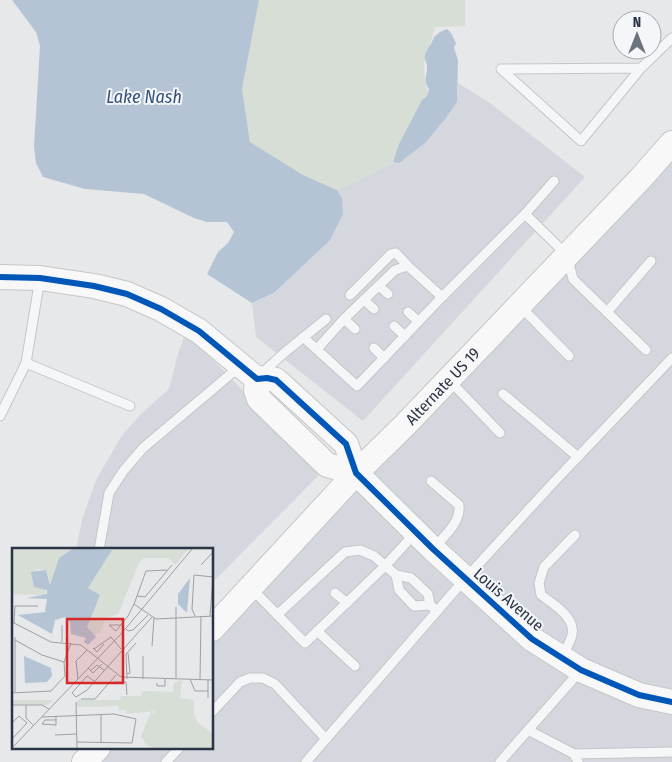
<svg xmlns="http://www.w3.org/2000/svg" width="672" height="762" font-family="'Fira Sans Condensed',sans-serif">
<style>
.built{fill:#d4d7dd}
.green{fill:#d6ded6}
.water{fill:#b4c4d5}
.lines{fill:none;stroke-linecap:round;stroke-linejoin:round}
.lane-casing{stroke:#c4c6c8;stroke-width:11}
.secondary-casing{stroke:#c4c6c8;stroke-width:26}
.lane{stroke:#f5f6f7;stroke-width:9}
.secondary{stroke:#f8f8f8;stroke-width:24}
.cycleway-casing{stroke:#f4f6f9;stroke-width:9}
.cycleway{stroke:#0057b8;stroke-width:6}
.labels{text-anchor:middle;stroke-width:4;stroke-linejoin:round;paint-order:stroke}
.street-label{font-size:16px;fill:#2b3445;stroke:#f4f6f9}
.water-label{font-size:18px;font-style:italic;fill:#34527a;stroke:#f4f6f9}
.inset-road{fill:none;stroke:#9ba0a8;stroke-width:1}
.view{fill:#d62828;fill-opacity:0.15;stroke:#d62828;stroke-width:2.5}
.inset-edge{fill:none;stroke:#2b3445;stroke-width:2.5}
</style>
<rect width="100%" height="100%" fill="#e6e8ea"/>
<g class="built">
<path d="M 458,83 L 490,103 L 585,177 L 363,421 L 256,337 L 252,303 L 275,292 L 326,244 L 342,198 L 337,190 L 375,172 L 409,155 L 457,102 Z"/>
<path d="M 672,156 L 672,692 L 642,686 L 584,661 L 536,631 L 369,473 Z"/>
<path d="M 186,332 L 322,472 L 213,582 L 212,550 L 76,550 L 82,520 L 96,480 L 121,437 L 140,415 L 169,389 L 178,354 Z"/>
<path d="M 357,486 L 455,585 L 528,647 L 672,711 L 672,762 L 97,762 L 111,748 L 212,748 L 213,641 Z"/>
</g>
<path class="green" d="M 259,0 L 465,0 L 465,26 L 435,27 L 424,63 L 425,82 L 428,93 C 412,114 402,140 392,164 L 337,190 L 303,175 L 250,142 L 242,89 Z"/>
<g class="water">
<path d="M 12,0 L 259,0 L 242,89 L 250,142 L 303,175 L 337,190 L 342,198 L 343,214 L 330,240 L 326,244 L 275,292 L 252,303 L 207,274 L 218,252 L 228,243 L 234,232 L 227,222 L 207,222 L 194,218 L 144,194 L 85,189 L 43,177 L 36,163 L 34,147 L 40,46 L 36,32 Z"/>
<path d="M 447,29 L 451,33 L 456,43 L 454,48 L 458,60 L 457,102 L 445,119 L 425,143 L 399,163 L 393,162 L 399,144 L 422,100 C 427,97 428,94 429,89 C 422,79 428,76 427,66 C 427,62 424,60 425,55 C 427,48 432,44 434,37 L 440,32 Z"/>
</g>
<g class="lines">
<defs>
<g id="lane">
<path d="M 641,68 L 501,69 L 581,141 L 641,68 L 672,38"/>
<path d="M 525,214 L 554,181"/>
<path d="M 379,286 L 388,294"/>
<path d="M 350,295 L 391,254 L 396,253 L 408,266"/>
<path d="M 364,300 L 374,309"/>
<path d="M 520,306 L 569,356"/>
<path d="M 408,312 L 418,321"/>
<path d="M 607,312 L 651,261"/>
<path d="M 344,319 L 355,329"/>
<path d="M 394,326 L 405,336"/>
<path d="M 303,337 L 357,386 L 442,297"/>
<path d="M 374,348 L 384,358"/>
<path d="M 317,349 L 344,319 L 395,270 L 408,266 L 442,297 L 525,214 L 567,255 L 573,279 L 646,350"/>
<path d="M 26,363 L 130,406"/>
<path d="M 261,374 L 284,353 L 326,319"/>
<path d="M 450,381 L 500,433"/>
<path d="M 503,394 L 578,457"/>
<path d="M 0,416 L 26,363 L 40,278"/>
<path d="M 431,481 L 459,505 C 461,523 444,536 433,549"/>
<path d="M 99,550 L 109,493 L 124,470 L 143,448 L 239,367"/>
<path d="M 396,575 L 399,590 L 414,606 L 430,605"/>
<path d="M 251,588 L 305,643 L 386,565 L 416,532"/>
<path d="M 335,593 L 347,603"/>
<path d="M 277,615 L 345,552 L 360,550 L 374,556 L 396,575 L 411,578 L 428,594 L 430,605 L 437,611"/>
<path d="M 317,631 L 355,666"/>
<path d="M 562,658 C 565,650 570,643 572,635 C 576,617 553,604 541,595 L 539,583 L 544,567 L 575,535"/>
<path d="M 212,712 L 240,682 L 250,678 L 263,678 L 275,684 L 326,739"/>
<path d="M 528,730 L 574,754 L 578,762"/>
<path d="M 574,754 L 672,752"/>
<path d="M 166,762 L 179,748"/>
<path d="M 306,762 L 465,579 L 553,483 L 672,358"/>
<path d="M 500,762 L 581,670"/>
</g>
<g id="secondary">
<path d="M 0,277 L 40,278 L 94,286 L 127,294 L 161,309 L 199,331 L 257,379 L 267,378 L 276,380 L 346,444 L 356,473 L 433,549 L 532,639 L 581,670 L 639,695 L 672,702"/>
<path d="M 257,379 L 256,390 L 259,399 L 327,465 L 356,473"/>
<path id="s1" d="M 212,629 L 356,473 L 406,424 L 641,178 L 672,143"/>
<path d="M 84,762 L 98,748"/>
</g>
</defs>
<use href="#lane" class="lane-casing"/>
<use href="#secondary" class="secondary-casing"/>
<use href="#lane" class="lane"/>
<use href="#secondary" class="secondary"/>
<defs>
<path id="cycleway" d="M 0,277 L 40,278 L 94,286 L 127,294 L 161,309 L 199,331 L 257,379 L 267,378 L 276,380 L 346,444 L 356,473 L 433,549 L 532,639 L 581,670 L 639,695 L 672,702"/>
</defs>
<use href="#cycleway" class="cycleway-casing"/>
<use href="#cycleway" class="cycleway"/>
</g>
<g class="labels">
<g class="street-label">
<text dy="6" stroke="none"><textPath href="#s1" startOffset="335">Alternate US 19</textPath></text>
<text transform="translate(509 599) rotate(41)" y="6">Louis Avenue</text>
</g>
<g class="water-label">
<text x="144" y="103">Lake Nash</text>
</g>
</g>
<g transform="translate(12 548)">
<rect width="201" height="201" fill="#e6e8ea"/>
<path d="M 0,0 L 62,0 L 47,10 L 39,37 L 34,22 L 24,21 L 35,47 L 0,46 ZM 100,0 L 177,0 L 163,17 L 157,10 L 132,10 L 128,13 L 106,66 L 94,70 L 88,85 L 83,87 L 76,83 L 75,79 L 80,60 L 88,51 L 76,40 ZM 170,132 L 168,150 L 182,152 L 182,166 L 185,174 L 201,186 L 201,201 L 145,201 L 135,197 L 129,188 L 139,164 L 142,166 L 143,163 L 115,166 L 114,162 L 107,162 L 106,158 L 65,159 L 65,152 L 108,152 L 109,148 L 129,148 L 130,143 L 161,144 L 162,135 ZM 0,152 L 42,152 L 35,157 L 0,156 Z" fill="#d6ded6"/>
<path d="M 62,0 L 100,2 L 76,40 L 88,47 L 75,79 L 84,89 L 76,97 L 72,94 L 74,90 L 59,86 L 58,74 L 53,69 L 43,72 L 40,86 L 6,67 L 33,64 L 35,51 L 15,50 L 35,46 L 35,42 L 22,39 L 19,24 L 34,22 L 38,37 L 47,10 ZM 178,30 L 175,64 L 174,64 L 166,56 L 166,46 ZM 12,108 L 39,120 L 40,128 L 35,134 L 13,135 Z" fill="#b4c4d5"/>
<path class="inset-road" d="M 189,17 L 202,3M 125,48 L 134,23 L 155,22M 122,56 L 125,48 L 133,49 L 160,17M 183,68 L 180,61 L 182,27 L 201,29 L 198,68M 0,74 L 39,94 L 69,97 L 109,129 L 202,132M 2,75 L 3,58 L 26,58M 50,77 L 50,94M 109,77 L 97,77 L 104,83 L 116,68 L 122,56 L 144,71 L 202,68M 114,81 L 116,83 L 121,82 L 136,67M 3,89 L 3,144M 3,92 L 30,107 L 52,114M 140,98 L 142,70M 81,100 L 85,104 L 92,96M 82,101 L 99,89 L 109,101M 131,108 L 131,131M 76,120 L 81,125 L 90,116M 78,123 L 85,117 L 92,122M 115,126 L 118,125 L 116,105M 66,131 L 64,113 L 75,102M 115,131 L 114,106 L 124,95M 164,131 L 164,59M 178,131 L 183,143 L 196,143M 188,131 L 189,68M 82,133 L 75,128 L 60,145 L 64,149 L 75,142 L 140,69M 103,134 L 114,134 L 115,147M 145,135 L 145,138 L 153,138 L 153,131M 0,145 L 39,143 L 53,128 L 52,114 L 59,95M 196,150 L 196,132M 69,151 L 83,151 L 104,127M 64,154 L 65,201M 0,157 L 30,157 L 37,161M 14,157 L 14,170 L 21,177M 30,169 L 102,166 L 124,171 L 120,195 L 65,194M 44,172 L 33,172 L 30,176 L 44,177 L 44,169M 0,175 L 7,168 L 15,175 L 0,191M 43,187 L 64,186M 89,195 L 89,167M 0,200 L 109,86 L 181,0"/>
<path class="view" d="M 55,71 L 111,71 L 111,135 L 55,135 Z"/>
<rect width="201" height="201" class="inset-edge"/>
</g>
<g transform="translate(637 35)"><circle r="24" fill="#f4f6f9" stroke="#a4a8b1"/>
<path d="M0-4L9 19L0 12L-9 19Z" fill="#6c737f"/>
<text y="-8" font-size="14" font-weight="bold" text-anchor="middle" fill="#2b3445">N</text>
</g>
</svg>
